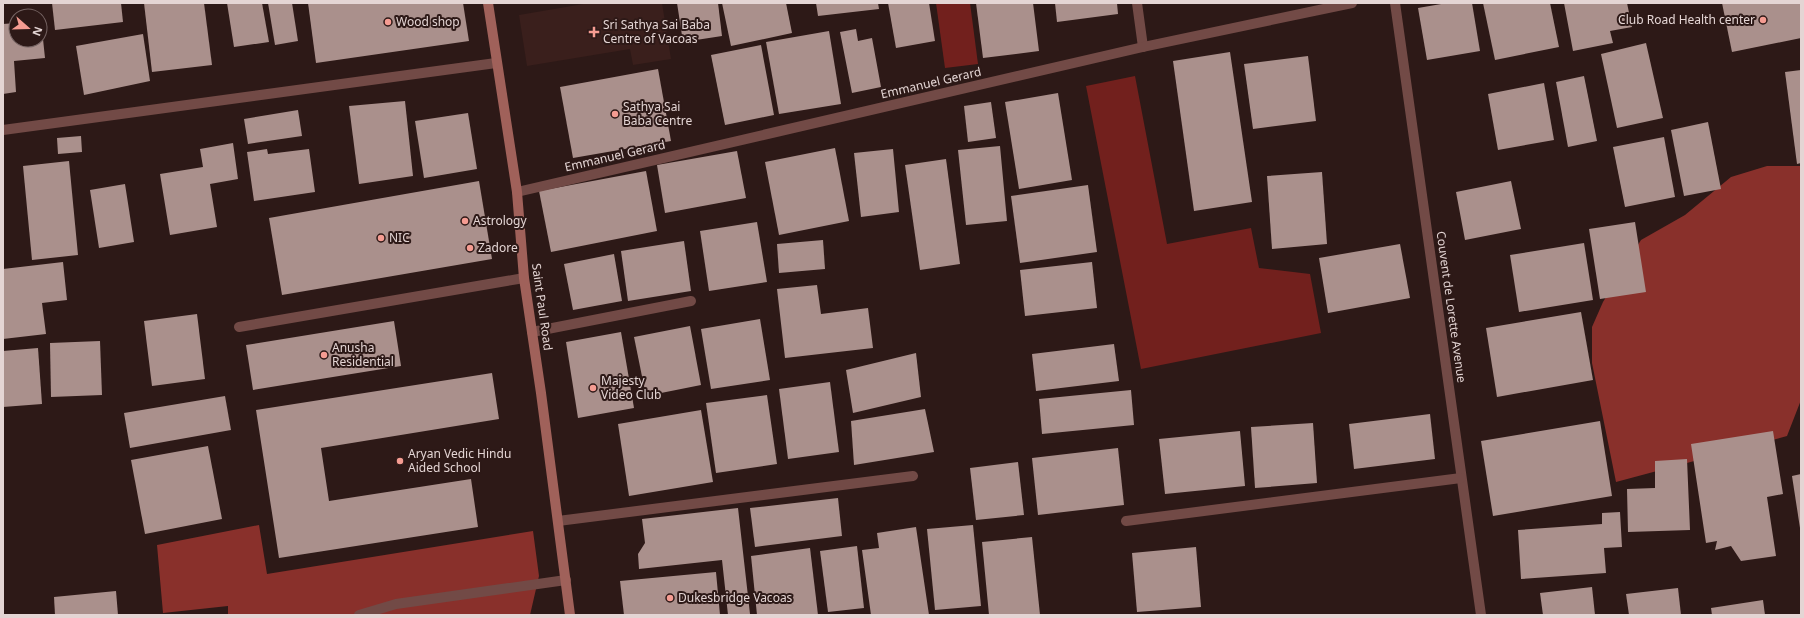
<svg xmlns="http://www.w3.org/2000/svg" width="1804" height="618" font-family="'Noto Sans',sans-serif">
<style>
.built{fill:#3a1f1c}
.green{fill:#72201d}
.forest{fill:#89302b}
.building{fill:#aa908c}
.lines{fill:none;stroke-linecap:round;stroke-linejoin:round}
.lane{stroke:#724a46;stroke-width:10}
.street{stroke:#724a46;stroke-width:10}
.secondary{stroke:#a0615a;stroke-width:10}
.poi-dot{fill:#f59c92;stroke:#2d1917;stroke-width:1.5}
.labels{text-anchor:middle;stroke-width:4;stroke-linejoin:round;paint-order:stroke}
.poi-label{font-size:12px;fill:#e4d5d4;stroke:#2d1917;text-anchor:start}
.street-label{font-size:12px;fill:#e4d5d4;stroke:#2d1917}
</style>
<rect width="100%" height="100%" fill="#2d1917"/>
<path class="built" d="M 589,3 L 662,3 L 671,59 L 633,65 L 630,49 L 527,66 L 519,15 Z"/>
<g class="green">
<path d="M 936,3 L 970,3 L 978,64 L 945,68 Z"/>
<path d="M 1135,76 L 1167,244 L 1251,228 L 1259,268 L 1310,274 L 1321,333 L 1141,369 L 1086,86 Z"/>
</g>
<g class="forest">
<path d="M 1767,166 L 1801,166 L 1801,400 L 1787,436 L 1616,482 L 1592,363 L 1592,327 L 1603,302 L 1641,240 L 1685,215 L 1731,177 Z"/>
<path d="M 259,525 L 267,574 L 533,531 L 539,576 L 530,615 L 228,615 L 228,606 L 163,613 L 157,545 Z"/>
</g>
<g class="building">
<path d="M 52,3 L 121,3 L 123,22 L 55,30 Z"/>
<path d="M 144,3 L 204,3 L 212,65 L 152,72 Z"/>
<path d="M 227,3 L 262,3 L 269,42 L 234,47 Z"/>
<path d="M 268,3 L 292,3 L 298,41 L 275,45 Z"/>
<path d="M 308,3 L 463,3 L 469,41 L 316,63 Z"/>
<path d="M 677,3 L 718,3 L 722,36 L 683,42 Z"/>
<path d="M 722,3 L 786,3 L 792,33 L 731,46 Z"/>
<path d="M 816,3 L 878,3 L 879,9 L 818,16 Z"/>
<path d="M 888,3 L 929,3 L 935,41 L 896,48 Z"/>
<path d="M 976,3 L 1033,3 L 1039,51 L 983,58 Z"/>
<path d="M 1055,3 L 1117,3 L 1118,14 L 1057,22 Z"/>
<path d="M 1447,3 L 1472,3 L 1480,51 L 1427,60 L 1418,8 Z"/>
<path d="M 1483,3 L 1550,3 L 1559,47 L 1495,60 Z"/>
<path d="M 1564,3 L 1627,3 L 1632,27 L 1610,31 L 1613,43 L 1573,51 Z"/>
<path d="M 1722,3 L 1801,3 L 1801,38 L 1732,52 Z"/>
<path d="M 40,20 L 41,20 L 45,58 L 14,61 L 16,92 L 3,94 L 3,24 L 16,23 L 16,40 L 40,40 Z"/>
<path d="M 856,29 L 858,41 L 872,38 L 881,87 L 852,93 L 840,32 Z"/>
<path d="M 829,31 L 841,104 L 779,114 L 766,42 Z"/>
<path d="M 143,34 L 150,81 L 84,95 L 76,46 Z"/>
<path d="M 1646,43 L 1663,118 L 1617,128 L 1601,54 Z"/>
<path d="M 761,45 L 774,115 L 725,125 L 711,55 Z"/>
<path d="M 1230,52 L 1252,202 L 1194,211 L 1173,61 Z"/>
<path d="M 1308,56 L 1316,121 L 1253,129 L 1244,64 Z"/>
<path d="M 658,69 L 671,141 L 573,158 L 560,87 Z"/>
<path d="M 1801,70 L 1801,163 L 1797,164 L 1785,72 Z"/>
<path d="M 1584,76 L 1597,141 L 1568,147 L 1556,82 Z"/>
<path d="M 1544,83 L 1554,140 L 1498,150 L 1488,94 Z"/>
<path d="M 1058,93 L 1072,180 L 1019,189 L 1005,102 Z"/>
<path d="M 405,101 L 413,176 L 359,184 L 349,106 Z"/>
<path d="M 991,102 L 996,138 L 968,142 L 964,106 Z"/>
<path d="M 298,110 L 302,136 L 248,144 L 244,119 Z"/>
<path d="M 468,113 L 477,169 L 424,178 L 415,121 Z"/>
<path d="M 1708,122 L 1721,189 L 1684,196 L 1671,130 Z"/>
<path d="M 81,136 L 82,152 L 58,154 L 57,138 Z"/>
<path d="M 1664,137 L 1675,197 L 1625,207 L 1613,147 Z"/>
<path d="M 233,143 L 238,179 L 210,184 L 217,227 L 170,235 L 160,174 L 203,167 L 200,149 Z"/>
<path d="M 1000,146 L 1007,221 L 966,225 L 958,150 Z"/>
<path d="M 835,148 L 849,221 L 779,235 L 765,162 Z"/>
<path d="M 267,149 L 268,154 L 309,149 L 315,192 L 254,201 L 247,152 Z"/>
<path d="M 893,149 L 899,212 L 861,217 L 854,153 Z"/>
<path d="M 737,151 L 746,198 L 665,213 L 657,165 Z"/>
<path d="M 946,159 L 960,264 L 920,270 L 905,165 Z"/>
<path d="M 69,161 L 78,255 L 32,260 L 23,166 Z"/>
<path d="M 646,171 L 657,231 L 551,252 L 539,191 Z"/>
<path d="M 1322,172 L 1327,244 L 1272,249 L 1267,176 Z"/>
<path d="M 479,181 L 492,259 L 282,295 L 269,218 Z"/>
<path d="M 1511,181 L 1521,229 L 1465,240 L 1456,192 Z"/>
<path d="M 125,184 L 134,242 L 99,248 L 90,190 Z"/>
<path d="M 1088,185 L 1097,252 L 1020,263 L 1011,196 Z"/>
<path d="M 757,222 L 767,282 L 709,291 L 700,231 Z"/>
<path d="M 1635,222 L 1646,292 L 1600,299 L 1589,229 Z"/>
<path d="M 823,240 L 825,269 L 779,273 L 777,244 Z"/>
<path d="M 684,241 L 691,291 L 628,301 L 621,251 Z"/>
<path d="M 1584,243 L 1593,300 L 1519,312 L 1510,255 Z"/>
<path d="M 1400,244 L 1410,298 L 1328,313 L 1319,258 Z"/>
<path d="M 614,254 L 622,301 L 573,310 L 564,264 Z"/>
<path d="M 63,262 L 67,300 L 42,303 L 46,334 L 3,339 L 3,269 Z"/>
<path d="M 1092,262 L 1097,308 L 1025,316 L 1020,270 Z"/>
<path d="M 817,285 L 821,314 L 868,308 L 873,348 L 785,358 L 777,289 Z"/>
<path d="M 1581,312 L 1593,380 L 1497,397 L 1486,328 Z"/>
<path d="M 197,314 L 205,379 L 152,386 L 144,321 Z"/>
<path d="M 760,319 L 770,380 L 711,389 L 701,329 Z"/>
<path d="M 394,321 L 401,366 L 253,390 L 246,345 Z"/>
<path d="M 690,326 L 701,385 L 646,396 L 634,337 Z"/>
<path d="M 621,332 L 634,408 L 578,418 L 566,342 Z"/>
<path d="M 100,341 L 102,395 L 51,397 L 50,343 Z"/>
<path d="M 1114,344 L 1119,381 L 1036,391 L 1032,354 Z"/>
<path d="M 38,348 L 42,404 L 3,407 L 3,351 Z"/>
<path d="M 916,353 L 921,397 L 853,413 L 846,370 Z"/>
<path d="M 492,373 L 499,419 L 321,448 L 329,501 L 471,479 L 478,527 L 279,558 L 256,410 Z"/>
<path d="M 830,382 L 839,452 L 788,459 L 779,389 Z"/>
<path d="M 1131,390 L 1134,425 L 1042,434 L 1039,399 Z"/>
<path d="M 767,395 L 777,464 L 716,473 L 706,403 Z"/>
<path d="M 225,396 L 231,430 L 130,448 L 124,413 Z"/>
<path d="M 925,409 L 934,452 L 854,465 L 851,421 Z"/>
<path d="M 701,410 L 713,482 L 629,496 L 618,424 Z"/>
<path d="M 1430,414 L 1435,459 L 1354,469 L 1349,424 Z"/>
<path d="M 1600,421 L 1612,496 L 1493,516 L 1481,441 Z"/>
<path d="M 1313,423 L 1317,483 L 1255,488 L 1251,427 Z"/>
<path d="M 1240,431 L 1245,486 L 1165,494 L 1159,439 Z"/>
<path d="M 1773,431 L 1783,494 L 1767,497 L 1776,556 L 1741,561 L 1731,546 L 1715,550 L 1717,541 L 1706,543 L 1691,444 Z"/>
<path d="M 208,446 L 222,519 L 145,534 L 131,460 Z"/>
<path d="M 1118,448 L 1124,505 L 1038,515 L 1032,458 Z"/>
<path d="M 1687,459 L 1690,530 L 1628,532 L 1627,489 L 1655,488 L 1655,461 Z"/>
<path d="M 1018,462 L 1024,515 L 976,520 L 970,468 Z"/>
<path d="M 1801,474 L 1801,527 L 1800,528 L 1792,476 Z"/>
<path d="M 838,498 L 842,536 L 755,547 L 750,508 Z"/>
<path d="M 738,508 L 750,614 L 728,615 L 722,560 L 639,569 L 638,554 L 645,543 L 642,519 Z"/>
<path d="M 1620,512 L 1622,547 L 1604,548 L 1606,573 L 1521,579 L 1518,530 L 1602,524 L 1602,513 Z"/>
<path d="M 973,525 L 981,606 L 935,610 L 927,529 Z"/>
<path d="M 916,527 L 929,615 L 871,615 L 862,550 L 879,548 L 877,533 Z"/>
<path d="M 1032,537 L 1040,615 L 989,615 L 982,542 Z"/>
<path d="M 857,546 L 864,608 L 828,612 L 820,551 Z"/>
<path d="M 1196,547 L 1201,607 L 1137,612 L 1132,553 Z"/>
<path d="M 810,548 L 818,615 L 757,615 L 751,556 Z"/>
<path d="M 716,572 L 720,615 L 624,615 L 620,581 Z"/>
<path d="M 1592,587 L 1595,615 L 1543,615 L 1540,593 Z"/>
<path d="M 1678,588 L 1681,615 L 1629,615 L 1626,594 Z"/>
<path d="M 116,591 L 118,615 L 55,615 L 54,597 Z"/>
<path d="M 1763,600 L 1765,615 L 1712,615 L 1711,608 Z"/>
</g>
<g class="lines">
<g class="lane">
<path d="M 239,327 L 524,278"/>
<path d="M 359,615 L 396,604 L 566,580"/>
</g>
<g class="street">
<path d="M 1137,3 L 1143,47"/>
<path d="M 1395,3 L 1481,615"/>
<path d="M 3,130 L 496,63"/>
<path d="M 517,192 L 1143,47 L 1352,3"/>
<path d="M 532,332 L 691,301"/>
<path d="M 558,521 L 913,476"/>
<path d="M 1126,521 L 1461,478"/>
</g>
<path class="secondary" d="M 488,3 L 517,192 L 524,278 L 541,393 L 570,615"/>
</g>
<g class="poi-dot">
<circle cx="1763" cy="20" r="4"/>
<circle cx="388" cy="22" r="4"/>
<path d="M592 26h4v4h4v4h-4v4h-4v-4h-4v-4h4z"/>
<circle cx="615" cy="114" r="4"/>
<circle cx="465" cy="221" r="4"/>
<circle cx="381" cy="238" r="4"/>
<circle cx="470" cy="248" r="4"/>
<circle cx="324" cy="355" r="4"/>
<circle cx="593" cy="388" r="4"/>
<circle cx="400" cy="461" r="4"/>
<circle cx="670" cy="598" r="4"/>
</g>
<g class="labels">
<g class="poi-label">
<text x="1755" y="24" text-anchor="end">Club Road Health center</text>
<text x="396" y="26">Wood shop</text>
<text x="603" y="29">Sri Sathya Sai Baba<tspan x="603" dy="14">Centre of Vacoas</tspan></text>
<text x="623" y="111">Sathya Sai<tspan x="623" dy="14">Baba Centre</tspan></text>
<text x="473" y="225">Astrology</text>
<text x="389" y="242">NIC</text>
<text x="478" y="252">Zadore</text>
<text x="332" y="352">Anusha<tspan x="332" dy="14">Residential</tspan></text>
<text x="601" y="385">Majesty<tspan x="601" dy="14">Video Club</tspan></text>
<text x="408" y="458">Aryan Vedic Hindu<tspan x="408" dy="14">Aided School</tspan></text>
<text x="678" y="602">Dukesbridge Vacoas</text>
</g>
<g class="street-label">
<text transform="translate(931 83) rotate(-13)" y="4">Emmanuel Gerard</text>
<text transform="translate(615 156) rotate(-13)" y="4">Emmanuel Gerard</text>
<text transform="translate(542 307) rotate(82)" y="4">Saint Paul Road</text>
<text transform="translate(1451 307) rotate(82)" y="4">Couvent de Lorette Avenue</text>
</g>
</g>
<rect width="1804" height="618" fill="none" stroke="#e4d5d4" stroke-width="8"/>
<g transform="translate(28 28) rotate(110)"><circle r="19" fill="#2d1917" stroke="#766463"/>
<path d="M0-3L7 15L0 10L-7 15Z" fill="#f59c92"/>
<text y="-6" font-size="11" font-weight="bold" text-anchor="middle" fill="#e4d5d4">N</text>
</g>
</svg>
